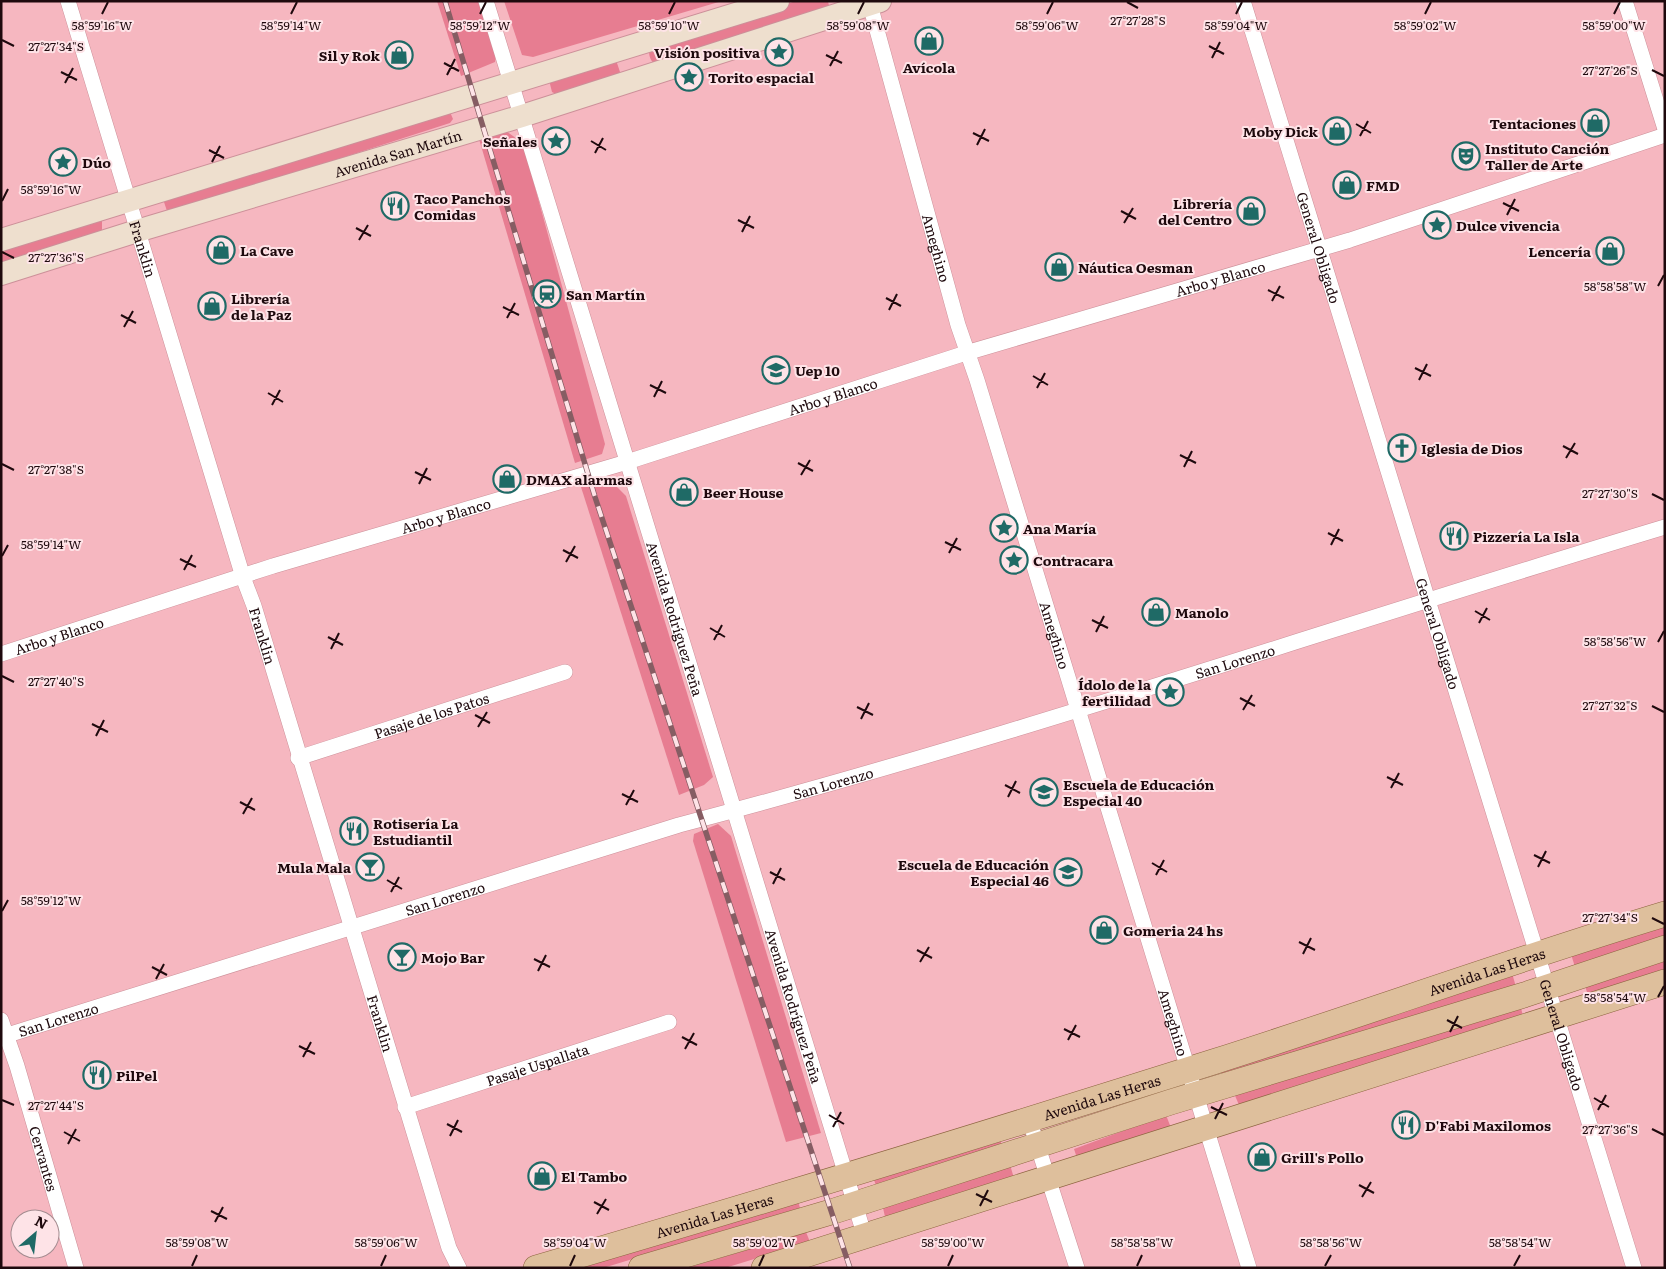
<svg xmlns="http://www.w3.org/2000/svg" width="1666" height="1269" font-family="Literata,serif">
  <style>
    .green { fill: #e77d91 }
    .lines { fill: none; stroke-linecap: round; stroke-linejoin: round }
    .minor-casing { stroke: #cc9099; stroke-width: 16 }
    .secondary-casing { stroke: #cc9099; stroke-width: 24 }
    .primary-casing { stroke: #8c643f; stroke-width: 26 }
    .minor { stroke: #fff; stroke-width: 15 }
    .secondary { stroke: #eedfce; stroke-width: 22 }
    .primary { stroke: #debf9c; stroke-width: 25 }
    .rail-casing { stroke: #865d63; stroke-width: 5.5 }
    .rail { stroke: #fee3e7; stroke-width: 4; stroke-dasharray: 11; stroke-linecap: butt }
    .ticks { fill: none; stroke: #1e090d; stroke-width: 2 }
    .labels { text-anchor: middle; dominant-baseline: central; stroke-width: 4; stroke-linejoin: round; paint-order: stroke }
    .poi-label { font-size: 14px; font-weight: bold; fill: #1e090d; stroke: #fee3e7; text-anchor: start }
    .street-label { font-size: 14px; fill: #1e090d; stroke: #fee3e7 }
    .ticks-label { font-size: 12px; text-anchor: middle; fill: #1e090d; stroke: #fee3e7; stroke-width: 4; stroke-linejoin: round; paint-order: stroke }
  </style>
  <rect width="100%" height="100%" fill="#f6b7c0"/>
  <g class="green">
    <polygon points="437,1 481,1 497,51 495,62 461,76"/>
    <polygon points="504,1 722,1 533,57 522,55"/>
    <path d="M796,1H828L829,6L658,67C649,60 648,55 650,45Z"/>
    <polygon points="616,60 620,72 615,77 560,96 552,92 549,80"/>
    <polygon points="450,112 453,119 450,123 168,214 163,199"/>
    <polygon points="506,131 523,143 605,444 602,454 575,463 479,139"/>
    <polygon points="102,220 102,232 1,264 1,247"/>
    <polygon points="610,480 626,496 713,777 704,785 679,795 581,487"/>
    <polygon points="718,824 731,836 821,1133 786,1142 693,841 694,834"/>
    <polygon points="1665,922 1665,939 1575,967 1570,951"/>
    <polygon points="1665,957 1665,974 1589,998 1584,983"/>
    <polygon points="1512,973 1516,987 1224,1079 1220,1066"/>
    <polygon points="1520,1004 1523,1016 1239,1105 1233,1091"/>
    <polygon points="1166,1115 1171,1128 1078,1161 1074,1149"/>
    <polygon points="999,1136 1003,1149 876,1186 872,1173"/>
    <polygon points="1010,1165 1014,1178 885,1217 882,1203"/>
    <polygon points="797,1198 800,1208 603,1268 567,1268"/>
    <polygon points="806,1232 810,1242 725,1268 687,1268"/>
  </g>
  <g class="lines">
    <g class="minor-casing">
      <g id="minor">
        <path id="s1" d="M68,1L243,577L254,606L449,1248L459,1268"/>
        <path id="s2" d="M486,1L865,1237"/>
        <path id="s3" d="M869,1L958,325L977,380L1249,1268"/>
        <path id="s4" d="M1243,1L1634,1268"/>
        <polyline points="1625,1 1665,129"/>
        <path id="s5" d="M1,654L273,566L627,462L966,353L1350,240L1665,135"/>
        <path id="s6" d="M298,758L565,672"/>
        <path id="s7" d="M1,1020L17,1066L76,1268"/>
        <path id="s8" d="M1,1037L679,825C1011,738 1336,626 1665,527"/>
        <path id="s9" d="M405,1107L669,1022"/>
        <polyline points="1029,1119 1077,1268"/>
      </g>
    </g>
    <g class="secondary-casing">
      <g id="secondary">
        <polyline points="1,240 778,1"/>
        <path id="s10" d="M1,274L137,231L522,116L880,1"/>
      </g>
    </g>
    <g class="primary-casing">
      <g id="primary">
        <path id="s11" d="M536,1268C763,1202 988,1133 1213,1062C1364,1014 1513,960 1665,914"/>
        <polyline points="641,1268 831,1212 1171,1102 1524,995 1665,948"/>
        <polyline points="764,1268 1665,982"/>
      </g>
    </g>
    <use href="#minor" class="minor"/>
    <use href="#secondary" class="secondary"/>
    <use href="#primary" class="primary"/>
    <g class="rail-casing">
      <polyline id="rail" points="445,1 595,497 850,1268"/>
    </g>
    <use href="#rail" class="rail"/>
  </g>
  <path class="ticks" d="M1127,2L1138,8M102,14L108,2M291,14L297,2M480,14L486,2M669,14L675,2M858,14L864,2M1047,14L1053,2M1236,14L1242,2M1425,14L1431,2M1614,14L1620,2M2,40L14,46M1209,46L1224,54M826,55L842,63M1212,58L1220,42M444,63L459,71M830,66L838,51M1652,70L1664,76M61,72L77,80M447,75L455,59M65,83L73,68M1356,124L1371,133M973,133L989,141M1360,136L1368,121M591,141L606,150M977,145L985,129M209,150L224,158M595,153L603,138M212,162L220,146M2,201L8,189M1503,203L1519,211M1121,211L1136,219M1507,215L1515,199M738,220L754,228M1124,223L1133,208M356,228L371,236M742,232L750,216M359,240L368,225M2,252L14,258M1658,286L1664,275M1268,290L1284,298M886,298L901,306M1272,301L1280,286M503,307L519,315M889,310L897,294M121,315L136,323M507,318L515,303M124,327L133,311M1415,368L1431,376M1033,376L1048,385M1419,380L1427,364M650,385L666,393M1037,388L1045,373M268,393L283,402M654,397L662,381M272,405L280,390M1563,446L1578,454M1180,455L1196,463M1566,458L1575,443M798,463L813,471M2,464L14,470M1184,467L1192,451M415,472L431,480M801,475L810,460M419,484L427,468M1652,494L1664,500M1328,533L1343,541M945,542L961,550M1331,545L1339,529M563,550L578,558M949,553L957,538M2,556L8,545M180,559L196,567M566,562L575,546M184,570L192,555M1475,611L1490,620M1092,620L1108,628M1479,623L1487,608M710,628L725,637M1096,632L1104,616M328,637L343,645M714,640L722,625M1658,642L1664,631M331,649L339,633M2,676L14,682M1240,698L1255,706M1652,706L1664,712M857,707L873,715M1243,710L1252,695M475,715L490,723M861,719L869,703M92,724L108,732M478,727L487,712M96,736L104,720M1387,777L1403,785M1005,785L1020,793M1391,788L1399,773M622,794L638,802M1008,797L1016,781M240,802L255,810M626,805L634,790M243,814L252,798M1534,855L1550,863M1152,863L1167,872M1538,867L1546,851M770,872L785,880M1156,875L1164,860M387,880L402,889M773,884L781,868M391,892L399,877M2,911L8,900M1652,918L1664,924M1299,942L1315,950M917,950L932,958M1303,954L1311,938M534,959L550,967M920,962L929,947M152,967L167,975M538,971L546,955M156,979L164,964M1658,997L1664,986M1447,1020L1462,1028M1064,1029L1080,1037M1450,1032L1458,1016M682,1037L697,1045M1068,1040L1076,1025M299,1046L315,1054M685,1049L694,1033M303,1057L311,1042M1594,1098L1609,1107M2,1100L14,1105M1211,1107L1227,1115M1598,1110L1606,1095M829,1115L844,1124M1215,1119L1223,1103M447,1124L462,1132M833,1127L841,1112M1652,1129L1664,1135M64,1132L80,1141M450,1136L458,1120M68,1144L76,1129M1359,1185L1374,1193M976,1194L992,1202M1362,1197L1371,1182M594,1202L609,1210M980,1206L988,1190M211,1211L227,1219M597,1214L606,1199M215,1222L223,1207M192,1266L197,1255M381,1266L386,1255M570,1266L575,1255M759,1266L764,1255M948,1266L953,1255M1137,1266L1142,1255M1325,1266L1331,1255M1514,1266L1520,1255"/>
  <defs>
    <g id="shop-ring" transform="scale(1.4375)"><circle r="9.5" fill="#fee3e7" stroke="#1f6a66" stroke-width="1.5"/><path d="M-5-2.5h2.3a2.7 3.5 0 0 1 5.4 0H5L5.5 6h-11ZM-1.5-2.5h3a1.5 2.3 0 0 0-3 0Z" fill="#1f6a66"/></g>
    <g id="sight-ring" transform="scale(1.4375)"><circle r="9.5" fill="#fee3e7" stroke="#1f6a66" stroke-width="1.5"/><path d="M0-6L1.8-2.2L6-1.7L2.9 1.2L3.7 5.4L0 3.3L-3.7 5.4L-2.9 1.2L-6-1.7L-1.8-2.2Z" fill="#1f6a66"/></g>
    <g id="theatre-ring" transform="scale(1.4375)"><circle r="9.5" fill="#fee3e7" stroke="#1f6a66" stroke-width="1.5"/><path d="M-5-5.5Q0-4 5-5.5V0Q5 5 0 6Q-5 5-5 0ZM-3.3-2.5H-1v1.5H-3.3ZM1-2.5H3.3v1.5H1ZM-2.8 1Q0 5.5 2.8 1Z" fill="#1f6a66"/></g>
    <g id="restaurant-ring" transform="scale(1.4375)"><circle r="9.5" fill="#fee3e7" stroke="#1f6a66" stroke-width="1.5"/><path d="M-5-6h1v4h1v-4h1v4h1v-4h1v5L-1.5 .5V6h-2V.5L-5-1ZM5-6V6H3V1.5H1.5Q1.5-4 5-6Z" fill="#1f6a66"/></g>
    <g id="station-ring" transform="scale(1.4375)"><circle r="9.5" fill="#fee3e7" stroke="#1f6a66" stroke-width="1.5"/><path d="M-3-6H3Q5-6 5-4V2Q5 4 3 4L4.5 6H3L1.5 4h-3L-3 6H-4.5L-3 4Q-5 4-5 2V-4Q-5-6-3-6ZM-3.5-4v3h7v-3ZM-3.5 1v1.5H-2V1ZM2 1v1.5H3.5V1Z" fill="#1f6a66"/></g>
    <g id="school-ring" transform="scale(1.4375)"><circle r="9.5" fill="#fee3e7" stroke="#1f6a66" stroke-width="1.5"/><path d="M0-5L7-2L0 1L-7-2ZM-4 1L0 2.5L4 1V4Q0 6-4 4Z" fill="#1f6a66"/></g>
    <g id="church-ring" transform="scale(1.4375)"><circle r="9.5" fill="#fee3e7" stroke="#1f6a66" stroke-width="1.5"/><path d="M-1.2-6h2.4v3.5h3.3v2.4h-3.3V6h-2.4V-.1h-3.3v-2.4h3.3Z" fill="#1f6a66"/></g>
    <g id="bar-ring" transform="scale(1.4375)"><circle r="9.5" fill="#fee3e7" stroke="#1f6a66" stroke-width="1.5"/><path d="M-6-5H6L.8 .8V4.5H3.5V6h-7V4.5H-.8V.8Z" fill="#1f6a66"/></g>
  </defs>
  <g fill-rule="evenodd">
    <use href="#shop-ring" x="929" y="41"/>
    <use href="#sight-ring" x="779" y="52"/>
    <use href="#shop-ring" x="399" y="55"/>
    <use href="#sight-ring" x="689" y="77"/>
    <use href="#shop-ring" x="1595" y="123"/>
    <use href="#shop-ring" x="1337" y="131"/>
    <use href="#sight-ring" x="556" y="141"/>
    <use href="#theatre-ring" x="1466" y="156"/>
    <use href="#sight-ring" x="63" y="162"/>
    <use href="#shop-ring" x="1347" y="185"/>
    <use href="#restaurant-ring" x="395" y="206"/>
    <use href="#shop-ring" x="1251" y="211"/>
    <use href="#sight-ring" x="1437" y="225"/>
    <use href="#shop-ring" x="221" y="250"/>
    <use href="#shop-ring" x="1610" y="251"/>
    <use href="#shop-ring" x="1059" y="267"/>
    <use href="#station-ring" x="547" y="294"/>
    <use href="#shop-ring" x="212" y="306"/>
    <use href="#school-ring" x="776" y="370"/>
    <use href="#church-ring" x="1402" y="448"/>
    <use href="#shop-ring" x="507" y="479"/>
    <use href="#shop-ring" x="684" y="492"/>
    <use href="#sight-ring" x="1004" y="528"/>
    <use href="#restaurant-ring" x="1454" y="536"/>
    <use href="#sight-ring" x="1014" y="560"/>
    <use href="#shop-ring" x="1156" y="612"/>
    <use href="#sight-ring" x="1170" y="692"/>
    <use href="#school-ring" x="1044" y="792"/>
    <use href="#restaurant-ring" x="354" y="831"/>
    <use href="#bar-ring" x="370" y="867"/>
    <use href="#school-ring" x="1068" y="872"/>
    <use href="#shop-ring" x="1104" y="930"/>
    <use href="#bar-ring" x="402" y="957"/>
    <use href="#restaurant-ring" x="97" y="1075"/>
    <use href="#restaurant-ring" x="1406" y="1125"/>
    <use href="#shop-ring" x="1262" y="1157"/>
    <use href="#shop-ring" x="542" y="1176"/>
  </g>
  <g class="labels">
    <g class="poi-label">
      <text x="760" y="52" text-anchor="end">Visión positiva</text>
      <text x="380" y="55" text-anchor="end">Sil y Rok</text>
      <text x="929" y="67" text-anchor="middle">Avícola</text>
      <text x="708" y="77">Torito espacial</text>
      <text x="1576" y="123" text-anchor="end">Tentaciones</text>
      <text x="1318" y="131" text-anchor="end">Moby Dick</text>
      <text x="537" y="141" text-anchor="end">Señales</text>
      <text x="1485" y="148">Instituto Canción<tspan x="1485" dy="16">Taller de Arte</tspan></text>
      <text x="82" y="162">Dúo</text>
      <text x="1366" y="185">FMD</text>
      <text x="414" y="198">Taco Panchos<tspan x="414" dy="16">Comidas</tspan></text>
      <text x="1232" y="203" text-anchor="end">Librería<tspan x="1232" dy="16">del Centro</tspan></text>
      <text x="1456" y="225">Dulce vivencia</text>
      <text x="240" y="250">La Cave</text>
      <text x="1591" y="251" text-anchor="end">Lencería</text>
      <text x="1078" y="267">Náutica Oesman</text>
      <text x="566" y="294">San Martín</text>
      <text x="231" y="298">Librería<tspan x="231" dy="16">de la Paz</tspan></text>
      <text x="795" y="370">Uep 10</text>
      <text x="1421" y="448">Iglesia de Dios</text>
      <text x="526" y="479">DMAX alarmas</text>
      <text x="703" y="492">Beer House</text>
      <text x="1023" y="528">Ana María</text>
      <text x="1473" y="536">Pizzería La Isla</text>
      <text x="1033" y="560">Contracara</text>
      <text x="1175" y="612">Manolo</text>
      <text x="1151" y="684" text-anchor="end">Ídolo de la<tspan x="1151" dy="16">fertilidad</tspan></text>
      <text x="1063" y="784">Escuela de Educación<tspan x="1063" dy="16">Especial 40</tspan></text>
      <text x="373" y="823">Rotisería La<tspan x="373" dy="16">Estudiantil</tspan></text>
      <text x="1049" y="864" text-anchor="end">Escuela de Educación<tspan x="1049" dy="16">Especial 46</tspan></text>
      <text x="351" y="867" text-anchor="end">Mula Mala</text>
      <text x="1123" y="930">Gomeria 24 hs</text>
      <text x="421" y="957">Mojo Bar</text>
      <text x="116" y="1075">PilPel</text>
      <text x="1425" y="1125">D'Fabi Maxilomos</text>
      <text x="1281" y="1157">Grill's Pollo</text>
      <text x="561" y="1176">El Tambo</text>
    </g>
    <g class="street-label">
      <text stroke="none"><textPath href="#s10" startOffset="415">Avenida San Martín</textPath></text>
      <text stroke="none"><textPath href="#s4" startOffset="258">General Obligado</textPath></text>
      <text stroke="none"><textPath href="#s1" startOffset="259">Franklin</textPath></text>
      <text stroke="none"><textPath href="#s3" startOffset="256">Ameghino</textPath></text>
      <text stroke="none"><textPath href="#s5" startOffset="1276">Arbo y Blanco</textPath></text>
      <text stroke="none"><textPath href="#s5" startOffset="871">Arbo y Blanco</textPath></text>
      <text stroke="none"><textPath href="#s5" startOffset="466">Arbo y Blanco</textPath></text>
      <text stroke="none"><textPath href="#s2" startOffset="646">Avenida Rodríguez Peña</textPath></text>
      <text stroke="none"><textPath href="#s5" startOffset="61">Arbo y Blanco</textPath></text>
      <text stroke="none"><textPath href="#s1" startOffset="664">Franklin</textPath></text>
      <text stroke="none"><textPath href="#s3" startOffset="661">Ameghino</textPath></text>
      <text stroke="none"><textPath href="#s4" startOffset="662">General Obligado</textPath></text>
      <text stroke="none"><textPath href="#s8" startOffset="1290">San Lorenzo</textPath></text>
      <text stroke="none"><textPath href="#s6" startOffset="140">Pasaje de los Patos</textPath></text>
      <text stroke="none"><textPath href="#s8" startOffset="870">San Lorenzo</textPath></text>
      <text stroke="none"><textPath href="#s8" startOffset="465">San Lorenzo</textPath></text>
      <text stroke="none"><textPath href="#s11" startOffset="996">Avenida Las Heras</textPath></text>
      <text stroke="none"><textPath href="#s2" startOffset="1051">Avenida Rodríguez Peña</textPath></text>
      <text stroke="none"><textPath href="#s8" startOffset="60">San Lorenzo</textPath></text>
      <text stroke="none"><textPath href="#s1" startOffset="1069">Franklin</textPath></text>
      <text stroke="none"><textPath href="#s3" startOffset="1066">Ameghino</textPath></text>
      <text stroke="none"><textPath href="#s4" startOffset="1082">General Obligado</textPath></text>
      <text stroke="none"><textPath href="#s9" startOffset="139">Pasaje Uspallata</textPath></text>
      <text stroke="none"><textPath href="#s11" startOffset="591">Avenida Las Heras</textPath></text>
      <text stroke="none"><textPath href="#s7" startOffset="145">Cervantes</textPath></text>
      <text stroke="none"><textPath href="#s11" startOffset="186">Avenida Las Heras</textPath></text>
    </g>
  </g>
  <g class="ticks-label">
    <text x="1138" y="25">27°27'28"S</text>
    <text x="102" y="30">58°59'16"W</text>
    <text x="291" y="30">58°59'14"W</text>
    <text x="480" y="30">58°59'12"W</text>
    <text x="669" y="30">58°59'10"W</text>
    <text x="858" y="30">58°59'08"W</text>
    <text x="1047" y="30">58°59'06"W</text>
    <text x="1236" y="30">58°59'04"W</text>
    <text x="1425" y="30">58°59'02"W</text>
    <text x="1614" y="30">58°59'00"W</text>
    <text x="56" y="51">27°27'34"S</text>
    <text x="1610" y="75">27°27'26"S</text>
    <text x="51" y="194">58°59'16"W</text>
    <text x="56" y="262">27°27'36"S</text>
    <text x="1615" y="291">58°58'58"W</text>
    <text x="56" y="474">27°27'38"S</text>
    <text x="1610" y="498">27°27'30"S</text>
    <text x="51" y="549">58°59'14"W</text>
    <text x="1615" y="646">58°58'56"W</text>
    <text x="56" y="686">27°27'40"S</text>
    <text x="1610" y="710">27°27'32"S</text>
    <text x="51" y="905">58°59'12"W</text>
    <text x="1610" y="922">27°27'34"S</text>
    <text x="1615" y="1002">58°58'54"W</text>
    <text x="56" y="1110">27°27'44"S</text>
    <text x="1610" y="1134">27°27'36"S</text>
    <text x="197" y="1247">58°59'08"W</text>
    <text x="386" y="1247">58°59'06"W</text>
    <text x="575" y="1247">58°59'04"W</text>
    <text x="764" y="1247">58°59'02"W</text>
    <text x="953" y="1247">58°59'00"W</text>
    <text x="1142" y="1247">58°58'58"W</text>
    <text x="1331" y="1247">58°58'56"W</text>
    <text x="1520" y="1247">58°58'54"W</text>
  </g>
  <rect width="1666" height="1269" fill="none" stroke="#1e090d" stroke-width="5"/>
  <g transform="translate(35 1234) rotate(28)"><circle r="24" fill="#fee3e7" stroke="#a48c90"/>
  <path d="M0-4L9 19L0 12L-9 19Z" fill="#1f6a66"/>
  <text y="-8" font-size="14" font-weight="bold" text-anchor="middle" fill="#1e090d">N</text>
  </g>
</svg>
